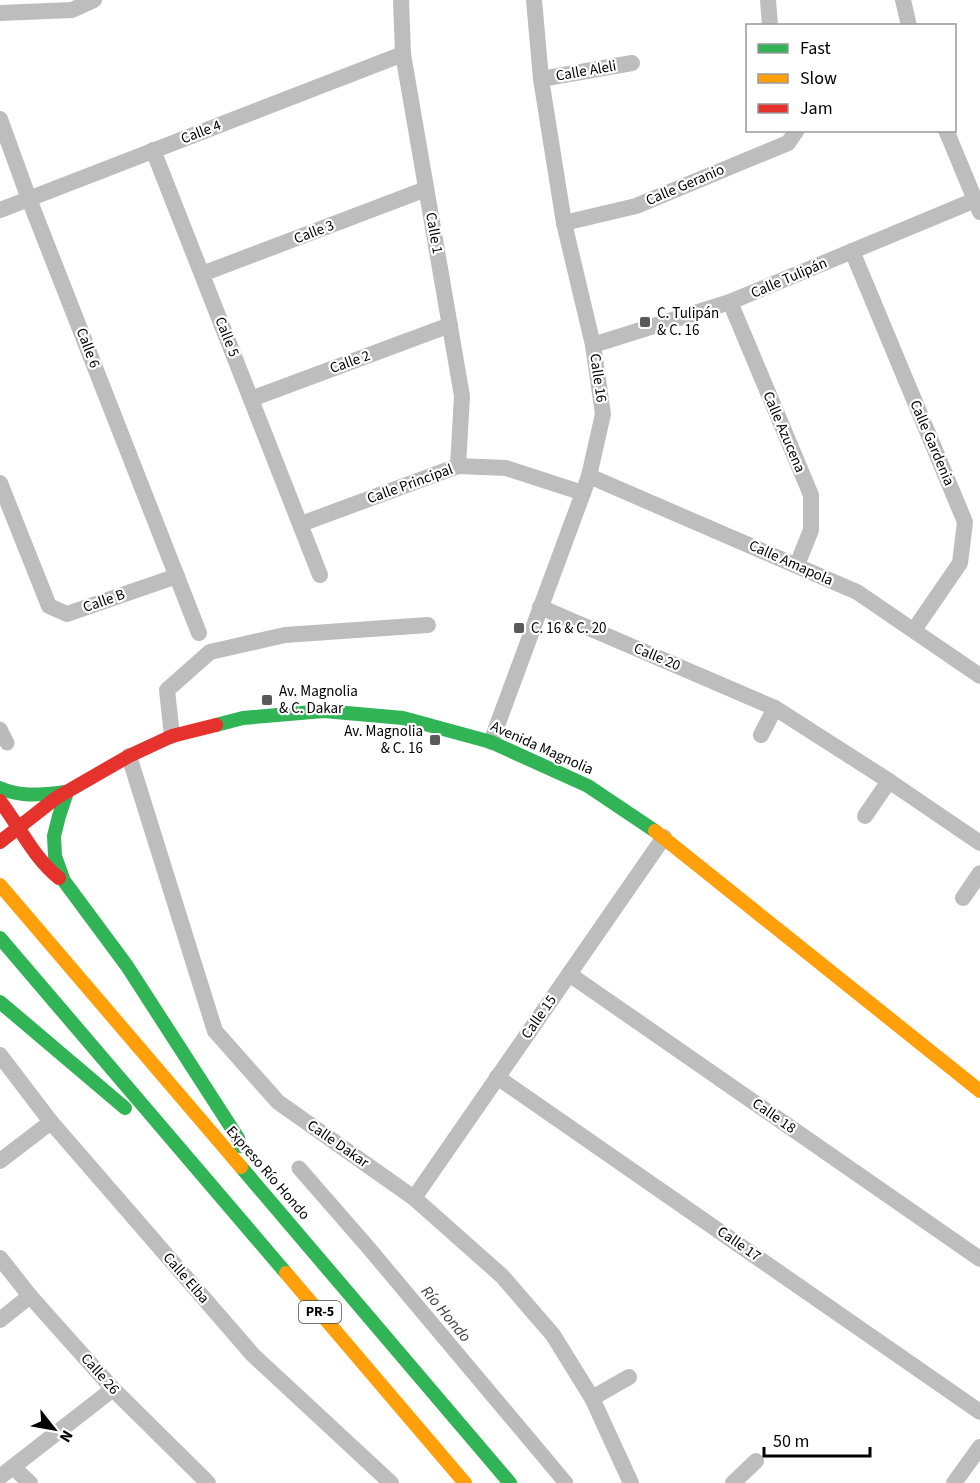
<svg xmlns="http://www.w3.org/2000/svg" width="980" height="1483" font-family="'Source Sans 3',sans-serif">
  <style>
    .lines { fill: none; stroke-linecap: round; stroke-linejoin: round }
    .canal { stroke: #bbb; stroke-width: 15 }
    .street { stroke: #bdbdbd; stroke-width: 16 }
    .fast { stroke: #30b455; stroke-width: 14 }
    .slow { stroke: #ff9f0a; stroke-width: 14 }
    .jam { stroke: #e5322d; stroke-width: 14 }
    .poi-dot { fill: #595959; stroke: #fff; stroke-width: 2 }
    .labels { text-anchor: middle; dominant-baseline: central; stroke-width: 4.5; stroke-linejoin: round; paint-order: stroke }
    .shield { fill: #fff; stroke: #4c4c4c; stroke-width: 1.5 }
    .shield-label { font-size: 14px; font-weight: bold; fill: #000 }
    .street-label { font-size: 15px; fill: #000; stroke: #fff }
    .poi-label { font-size: 15px; fill: #000; stroke: #fff; text-anchor: start }
    .water-label { font-size: 16px; font-style: italic; fill: #3f3f3f; stroke: #fff }
  </style>
  <rect width="100%" height="100%" fill="#fff"/>
  <g class="lines">
    <g class="canal">
      <polyline points="0,729 7,743"/>
      <polyline points="299,1168 367,1246 566,1483"/>
    </g>
    <g class="street">
      <polyline points="401,0 403,54 462,396 458,466"/>
      <polyline points="768,0 770,26"/>
      <polyline points="903,0 909,26"/>
      <polyline points="0,13 72,10 94,0"/>
      <polyline points="541,79 632,63"/>
      <polyline points="0,119 29,199 199,633"/>
      <polyline points="946,130 980,212"/>
      <polyline points="153,150 320,575"/>
      <polyline points="0,210 403,54"/>
      <polyline points="564,223 636,206 788,143 797,130"/>
      <polyline points="852,251 965,522 960,563 914,630"/>
      <polyline points="202,274 426,189"/>
      <polyline points="730,302 811,495 811,530 797,565"/>
      <polyline points="593,345 730,302 980,198"/>
      <polyline points="251,399 450,325"/>
      <polyline points="589,476 857,592 980,676"/>
      <polyline points="0,483 49,606 67,614 177,576"/>
      <polyline points="301,524 458,466 506,468 583,493"/>
      <polyline points="540,607 775,708 889,781 980,843"/>
      <polyline points="761,735 775,708"/>
      <polyline points="172,736 167,690 210,652 285,635 428,625"/>
      <polyline points="491,742 583,493 589,476 603,414 593,345 564,223 541,79 534,0"/>
      <polyline points="129,756 215,1031 278,1102 414,1198 502,1276 553,1335 592,1398 631,1483"/>
      <polyline points="865,816 889,781"/>
      <polyline points="963,898 980,873"/>
      <polyline points="569,974 980,1259"/>
      <polyline points="0,1055 51,1122 253,1355 391,1483"/>
      <polyline points="497,1077 980,1412"/>
      <polyline points="0,1161 51,1122"/>
      <polyline points="414,1198 664,837"/>
      <polyline points="0,1258 30,1296 113,1389 208,1483"/>
      <polyline points="0,1320 30,1296"/>
      <polyline points="592,1398 629,1377"/>
      <polyline points="13,1467 30,1483"/>
      <polyline points="0,1477 113,1389"/>
      <polyline points="733,1483 756,1461"/>
      <polyline points="954,1483 980,1447"/>
    </g>
    <g class="fast">
      <polyline points="216,725 243,718 324,711 403,718 491,742 588,786 655,831"/>
      <path d="M0,788C22,798 44,794 67,792L59,816L54,836L55,856L64,881L127,966L238,1138L240,1146"/>
      <polyline points="0,938 286,1273"/>
      <polyline points="0,1002 125,1108"/>
      <polyline points="241,1167 510,1483"/>
    </g>
    <g class="slow">
      <polyline points="655,831 980,1091"/>
      <polyline points="0,885 241,1167"/>
      <polyline points="286,1273 465,1483"/>
    </g>
    <g class="jam">
      <path d="M0,801C20,827 33,857 59,878"/>
      <polyline points="0,842 56,798 129,756 172,736 216,725"/>
    </g>
  </g>
  <g class="poi-dot">
    <rect x="639" y="316" width="12" height="12" rx="3"/>
    <rect x="513" y="622" width="12" height="12" rx="3"/>
    <rect x="261" y="694" width="12" height="12" rx="3"/>
    <rect x="429" y="734" width="12" height="12" rx="3"/>
  </g>
  <g class="labels">
    <rect class="shield" x="299" y="1301" width="42" height="22" rx="4.5"/>
    <g class="shield-label">
      <text x="320" y="1312">PR-5</text>
    </g>
    <g class="street-label">
      <text transform="translate(586 71) rotate(-10)">Calle Aleli</text>
      <text transform="translate(201 132) rotate(-21)">Calle 4</text>
      <text transform="translate(685 185) rotate(-23)">Calle Geranio</text>
      <text transform="translate(314 232) rotate(-21)">Calle 3</text>
      <text transform="translate(434 233) rotate(80)">Calle 1</text>
      <text transform="translate(789 278) rotate(-23)">Calle Tulipán</text>
      <text transform="translate(227 337) rotate(68)">Calle 5</text>
      <text transform="translate(88 348) rotate(69)">Calle 6</text>
      <text transform="translate(350 362) rotate(-20)">Calle 2</text>
      <text transform="translate(598 378) rotate(82)">Calle 16</text>
      <text transform="translate(784 432) rotate(67)">Calle Azucena</text>
      <text transform="translate(932 443) rotate(67)">Calle Gardenia</text>
      <text transform="translate(410 484) rotate(-20)">Calle Principal</text>
      <text transform="translate(791 563) rotate(24)">Calle Amapola</text>
      <text transform="translate(104 601) rotate(-19)">Calle B</text>
      <text transform="translate(657 657) rotate(23)">Calle 20</text>
      <text transform="translate(542 748) rotate(24)">Avenida Magnolia</text>
      <text transform="translate(539 1017) rotate(-55)">Calle 15</text>
      <text transform="translate(774 1116) rotate(35)">Calle 18</text>
      <text transform="translate(338 1144) rotate(35)">Calle Dakar</text>
      <text transform="translate(268 1173) rotate(49)">Expreso Río Hondo</text>
      <text transform="translate(739 1244) rotate(35)">Calle 17</text>
      <text transform="translate(186 1278) rotate(49)">Calle Elba</text>
      <text transform="translate(100 1374) rotate(48)">Calle 26</text>
    </g>
    <g class="poi-label">
      <text x="657" y="313">C. Tulipán<tspan x="657" dy="17">&amp; C. 16</tspan></text>
      <text x="531" y="628">C. 16 &amp; C. 20</text>
      <text x="279" y="691">Av. Magnolia<tspan x="279" dy="17">&amp; C. Dakar</tspan></text>
      <text x="423" y="731" text-anchor="end">Av. Magnolia<tspan x="423" dy="17">&amp; C. 16</tspan></text>
    </g>
    <g class="water-label">
      <text transform="translate(446 1314) rotate(50)">Río Hondo</text>
    </g>
  </g>
  <rect x="746" y="24" width="210" height="108" fill="#ffffff" stroke="#999999" stroke-width="1.5"/>
  <rect x="758" y="44" width="30" height="9" fill="#30b455" stroke="#999999" stroke-width="1.5"/>
  <text x="800" y="54" font-size="18" fill="#000000">Fast</text>
  <rect x="758" y="74" width="30" height="9" fill="#ff9f0a" stroke="#999999" stroke-width="1.5"/>
  <text x="800" y="84" font-size="18" fill="#000000">Slow</text>
  <rect x="758" y="104" width="30" height="9" fill="#e5322d" stroke="#999999" stroke-width="1.5"/>
  <text x="800" y="114" font-size="18" fill="#000000">Jam</text>
  <g transform="translate(54 1429) rotate(121)" stroke="#ffffff" stroke-width="4.5" paint-order="stroke">
  <path d="M0-4.5L10 22L0 15L-10 22Z" fill="#000000"/>
  <text y="-9" font-size="16" font-weight="bold" text-anchor="middle" fill="#000000">N</text>
  </g>
  <path d="M764 1447v9h106v-9" fill="none" stroke="#000000" stroke-width="3"/>
  <text x="773" y="1447" font-size="18" fill="#000000" stroke="#ffffff" stroke-width="4.5" paint-order="stroke">50 m</text>
</svg>
